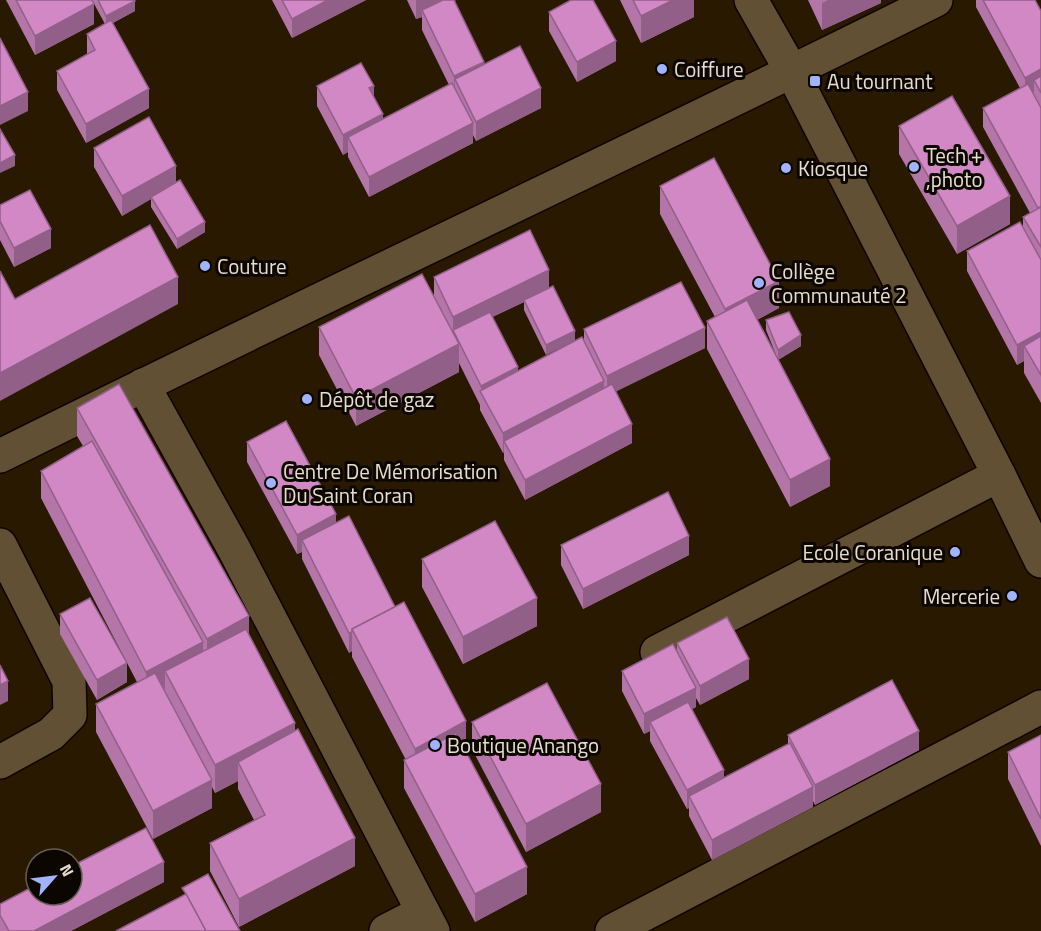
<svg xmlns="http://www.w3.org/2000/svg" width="1041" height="931" font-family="'Titillium Web',sans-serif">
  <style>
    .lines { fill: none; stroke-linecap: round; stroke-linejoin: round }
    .minor-casing { stroke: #110400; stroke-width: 36 }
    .minor { stroke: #625035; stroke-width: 33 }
    .wall { fill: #b475a9 }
    .shaded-wall { fill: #925f89 }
    .building { fill: #d188c4; stroke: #925f89; stroke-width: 1.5 }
    .poi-dot { fill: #a1b3fd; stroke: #0c0601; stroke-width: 2 }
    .labels { text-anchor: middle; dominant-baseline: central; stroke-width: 6; stroke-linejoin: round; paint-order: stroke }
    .poi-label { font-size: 21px; fill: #e8decf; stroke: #0c0601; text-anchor: start }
  </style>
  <rect width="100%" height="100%" fill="#281900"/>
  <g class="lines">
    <g class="minor-casing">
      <g id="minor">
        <polyline points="751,0 792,72 999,475 1041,561"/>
        <polyline points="143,385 234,549 433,931"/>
        <path d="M0,456C311,301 626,155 936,0"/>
        <polyline points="0,545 69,681 70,715 51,734 0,762"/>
        <polyline points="657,652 999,475"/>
        <polyline points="386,931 423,912"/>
        <polyline points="612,931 1041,707"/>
      </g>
    </g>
    <use href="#minor" class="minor"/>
  </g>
  <g class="wall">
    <polygon points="6,0 92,0 94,24 35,55"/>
    <polygon points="92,0 134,0 135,11 113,23 149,108 86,143 57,90 57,71 87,54 87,34 105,24"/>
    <polygon points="272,0 366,0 292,38"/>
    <polygon points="407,0 456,0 454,1 484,64 541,108 476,141 473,135 473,143 369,197 348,157 348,152 343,155 317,106 317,86 374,96 383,119 449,85 422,30 422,17 416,19"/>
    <polygon points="620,0 694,0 694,17 641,43"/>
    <polygon points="808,0 881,0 881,3 822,30"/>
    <polygon points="976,0 1035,0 1041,11 1041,403 1024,373 1024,361 1017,365 967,271 967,251 1023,227 1023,217 1030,213 983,127 983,108 1020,88 976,7"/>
    <polygon points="549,12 616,61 577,82 549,31"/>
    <polygon points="899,126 1010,224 957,254 899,154"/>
    <polygon points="94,148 176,182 205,232 177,249 151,207 151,199 122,216 94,167"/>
    <polygon points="660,186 779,308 757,320 830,486 790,507 707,349 707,321 715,317 660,214"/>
    <polygon points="0,205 51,248 14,267 0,240"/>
    <polygon points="549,270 546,355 524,310 524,302 492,317 518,371 584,341 584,329 705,348 616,391 632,443 525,500 504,460 504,452 503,453 480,410 480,405 459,363 459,372 356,426 319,355 319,327 434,296 434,277"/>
    <polygon points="766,320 801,346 778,360 766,330"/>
    <polygon points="77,408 249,635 295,731 355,866 239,927 210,871 210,843 254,820 238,789 238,781 215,793 212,787 212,808 153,839 96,732 96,704 137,682 41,498 41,471 83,446 77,436"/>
    <polygon points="247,442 336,523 466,749 465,750 527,894 475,922 404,788 404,760 406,760 352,657 352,651 349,653 302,559 302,552 297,554 247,462"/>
    <polygon points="561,545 689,555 583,609 561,565"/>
    <polygon points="422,559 537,626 463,664 422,587"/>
    <polygon points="60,614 127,682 97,700 60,634"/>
    <polygon points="677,643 749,679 700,705 696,698 696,707 692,709 724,778 788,744 788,735 919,750 815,805 813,801 813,807 712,860 689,816 689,808 687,809 650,741 650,731 644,734 622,691 622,671 677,653"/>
    <polygon points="472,722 601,812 526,852 472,749"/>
    <polygon points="1041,735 1041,846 1008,779 1008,752"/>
    <polygon points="164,882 71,931 0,931 0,904"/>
  </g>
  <g class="shaded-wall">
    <polygon points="328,0 366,0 292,38 292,19"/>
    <polygon points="416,0 456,0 424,15 422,10 422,17 416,19"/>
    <polygon points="673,0 694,0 694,17 641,43 641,16"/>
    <polygon points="828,0 881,0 881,3 822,30 822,3"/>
    <polygon points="135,1 135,11 106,26 106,16"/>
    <polygon points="94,4 94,24 35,55 35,36"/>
    <polygon points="616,41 616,61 577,82 577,62"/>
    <polygon points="484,62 484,81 455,79 454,96 454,76"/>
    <polygon points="1041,69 1041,88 1034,80 1034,92 1025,97 1025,78"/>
    <polygon points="374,86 374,105 369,88"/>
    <polygon points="541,88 541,108 476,141 476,122"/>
    <polygon points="149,89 149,108 86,143 86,124"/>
    <polygon points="28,92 28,111 0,125 0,106"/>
    <polygon points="383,114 383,134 348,137 348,152 343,155 343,135"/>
    <polygon points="473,123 473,143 369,197 369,177"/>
    <polygon points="15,155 15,166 0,173 0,163"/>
    <polygon points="176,166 176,185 151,197 151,199 122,216 122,196"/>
    <polygon points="1010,196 1010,224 957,254 957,226"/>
    <polygon points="205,222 205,232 177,249 177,239"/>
    <polygon points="51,229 51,248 14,267 14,248"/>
    <polygon points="549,270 549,290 455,335 453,332 453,317"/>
    <polygon points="178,277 178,304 0,401 0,373"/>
    <polygon points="779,281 779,308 725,337 725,309"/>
    <polygon points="705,328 705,348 607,396 607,376"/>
    <polygon points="575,331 575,341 546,355 546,345"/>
    <polygon points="1041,332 1041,352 1024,346 1024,361 1017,365 1017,345"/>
    <polygon points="801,335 801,346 778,360 778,350"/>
    <polygon points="459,344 459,372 356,426 356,398"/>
    <polygon points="518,367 518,387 481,392 481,386"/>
    <polygon points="604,381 604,401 504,441 504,452 503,453 503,433"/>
    <polygon points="632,424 632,443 525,500 525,480"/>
    <polygon points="830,459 830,486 790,507 790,480"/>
    <polygon points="336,514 336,534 302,540 302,552 297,554 297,535"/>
    <polygon points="689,536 689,555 583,609 583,589"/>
    <polygon points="537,598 537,626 463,664 463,637"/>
    <polygon points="249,616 249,644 207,667 207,639"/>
    <polygon points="352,632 352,651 349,653 349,633"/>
    <polygon points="203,642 203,669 165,671 165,689 146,699 146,672"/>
    <polygon points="749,659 749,679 700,705 700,686"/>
    <polygon points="127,663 127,682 97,700 97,680"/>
    <polygon points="8,681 8,701 0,705 0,685"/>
    <polygon points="696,688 696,707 654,729 650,722 650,731 644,734 644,714"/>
    <polygon points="466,721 466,749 415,776 415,749"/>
    <polygon points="295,723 295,751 238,762 238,781 215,793 215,765"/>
    <polygon points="919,731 919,750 815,805 815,785"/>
    <polygon points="724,770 724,790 689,796 689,808 687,809 687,790"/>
    <polygon points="212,780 212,808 153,839 153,811"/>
    <polygon points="601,784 601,812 526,852 526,824"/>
    <polygon points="813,787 813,807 712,860 712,840"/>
    <polygon points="355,838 355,866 239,927 239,899"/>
    <polygon points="164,862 164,882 71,931 34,931"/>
    <polygon points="527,867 527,894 475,922 475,894"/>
  </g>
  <g class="building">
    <polygon points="16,0 92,0 94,4 35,36"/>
    <polygon points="98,0 134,0 135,1 106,16"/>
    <polygon points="282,0 328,0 292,19"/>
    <polygon points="443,0 454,0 484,62 454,76 422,10"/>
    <polygon points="571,0 593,0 616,41 577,62 549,12"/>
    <polygon points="633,0 673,0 641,16"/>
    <polygon points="983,0 1035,0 1041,11 1041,69 1025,78"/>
    <polygon points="111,20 149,89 86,124 57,71 95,50 87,34"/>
    <polygon points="0,38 28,92 0,106"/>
    <polygon points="520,46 541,88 476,122 455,79"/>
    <polygon points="361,63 374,86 369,88 383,114 343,135 317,86"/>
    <polygon points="1041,76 1041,93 1034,80"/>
    <polygon points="452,83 473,123 369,177 348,137"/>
    <polygon points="1028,84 1041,108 1041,206 1038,208 983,108"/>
    <polygon points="952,96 1010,196 957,226 899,126"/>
    <polygon points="149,117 176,166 122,196 94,148"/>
    <polygon points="0,129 15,155 0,163"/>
    <polygon points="714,158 779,281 725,309 660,186"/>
    <polygon points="180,180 205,222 177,239 151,197"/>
    <polygon points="30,190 51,229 14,248 0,221 0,205"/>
    <polygon points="1041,207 1041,247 1023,217"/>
    <polygon points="1020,222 1041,260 1041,332 1017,345 967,251"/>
    <polygon points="150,225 178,277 0,373 0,271 15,299"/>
    <polygon points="530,230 549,270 453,317 434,277"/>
    <polygon points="422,274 459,344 356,398 319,327"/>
    <polygon points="681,282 705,328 607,376 584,329"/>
    <polygon points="553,286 575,331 546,345 524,300"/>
    <polygon points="747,300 830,459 790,480 707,321"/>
    <polygon points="490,312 518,367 481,386 453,330"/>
    <polygon points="789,312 801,335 778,350 766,320"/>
    <polygon points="1041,336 1041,375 1024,346"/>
    <polygon points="582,337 604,381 503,433 480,391"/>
    <polygon points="119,384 249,616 207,639 77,408"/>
    <polygon points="612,384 632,424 525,480 504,441"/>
    <polygon points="286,421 336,514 297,535 247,442"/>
    <polygon points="92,441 203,642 146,672 41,471"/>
    <polygon points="668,492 689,536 583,589 561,545"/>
    <polygon points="349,516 395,607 352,629 352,632 349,633 302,540"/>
    <polygon points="495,521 537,598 463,637 422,559"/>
    <polygon points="90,598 127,663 97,680 60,614"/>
    <polygon points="404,602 466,721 415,749 352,629"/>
    <polygon points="727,617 749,659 700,686 677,643"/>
    <polygon points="246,629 295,723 215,765 165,671"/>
    <polygon points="673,644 696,688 644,714 622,671"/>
    <polygon points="0,665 8,681 0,685"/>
    <polygon points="155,673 212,780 153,811 96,704"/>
    <polygon points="892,680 919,731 815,785 788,735"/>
    <polygon points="547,683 601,784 526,824 472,722"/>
    <polygon points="688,702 724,770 687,790 650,722"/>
    <polygon points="298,729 355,838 239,899 210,843 265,815 238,762"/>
    <polygon points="456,733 527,867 475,894 404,760"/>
    <polygon points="1041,735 1041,819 1008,752"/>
    <polygon points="790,743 813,787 712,840 689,796"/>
    <polygon points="146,828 164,862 34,931 9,931 0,915 0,904 36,885 36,895 72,895 72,866"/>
    <polygon points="208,874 240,931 206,931 186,894 182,888"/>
    <polygon points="186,894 206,931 116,931"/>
  </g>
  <g class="poi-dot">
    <circle cx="662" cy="69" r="6"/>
    <rect x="809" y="75" width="12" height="12" rx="3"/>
    <circle cx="914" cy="167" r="6"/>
    <circle cx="786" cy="168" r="6"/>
    <circle cx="205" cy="266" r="6"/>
    <circle cx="759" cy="283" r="6"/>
    <circle cx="307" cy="399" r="6"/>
    <circle cx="271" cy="483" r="6"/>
    <circle cx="955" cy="552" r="6"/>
    <circle cx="1012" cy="596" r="6"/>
    <circle cx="435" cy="745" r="6"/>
  </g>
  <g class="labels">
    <g class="poi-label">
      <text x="674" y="69">Coiffure</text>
      <text x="827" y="81">Au tournant</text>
      <text x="926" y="155">Tech +<tspan x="926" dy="24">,photo</tspan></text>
      <text x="798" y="168">Kiosque</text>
      <text x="217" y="266">Couture</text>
      <text x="771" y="271">Collège<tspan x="771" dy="24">Communauté 2</tspan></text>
      <text x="319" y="399">Dépôt de gaz</text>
      <text x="283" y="471">Centre De Mémorisation<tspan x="283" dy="24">Du Saint Coran</tspan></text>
      <text x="943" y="552" text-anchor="end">Ecole Coranique</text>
      <text x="1000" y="596" text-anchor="end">Mercerie</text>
      <text x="447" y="745">Boutique Anango</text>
    </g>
  </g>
  <g transform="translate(54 877) rotate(62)"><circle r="28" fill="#0c0601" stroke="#645c53" stroke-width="1.5"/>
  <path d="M0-4.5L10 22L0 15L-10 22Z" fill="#a1b3fd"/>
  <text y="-9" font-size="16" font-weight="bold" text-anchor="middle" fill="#e8decf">N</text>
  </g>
</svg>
